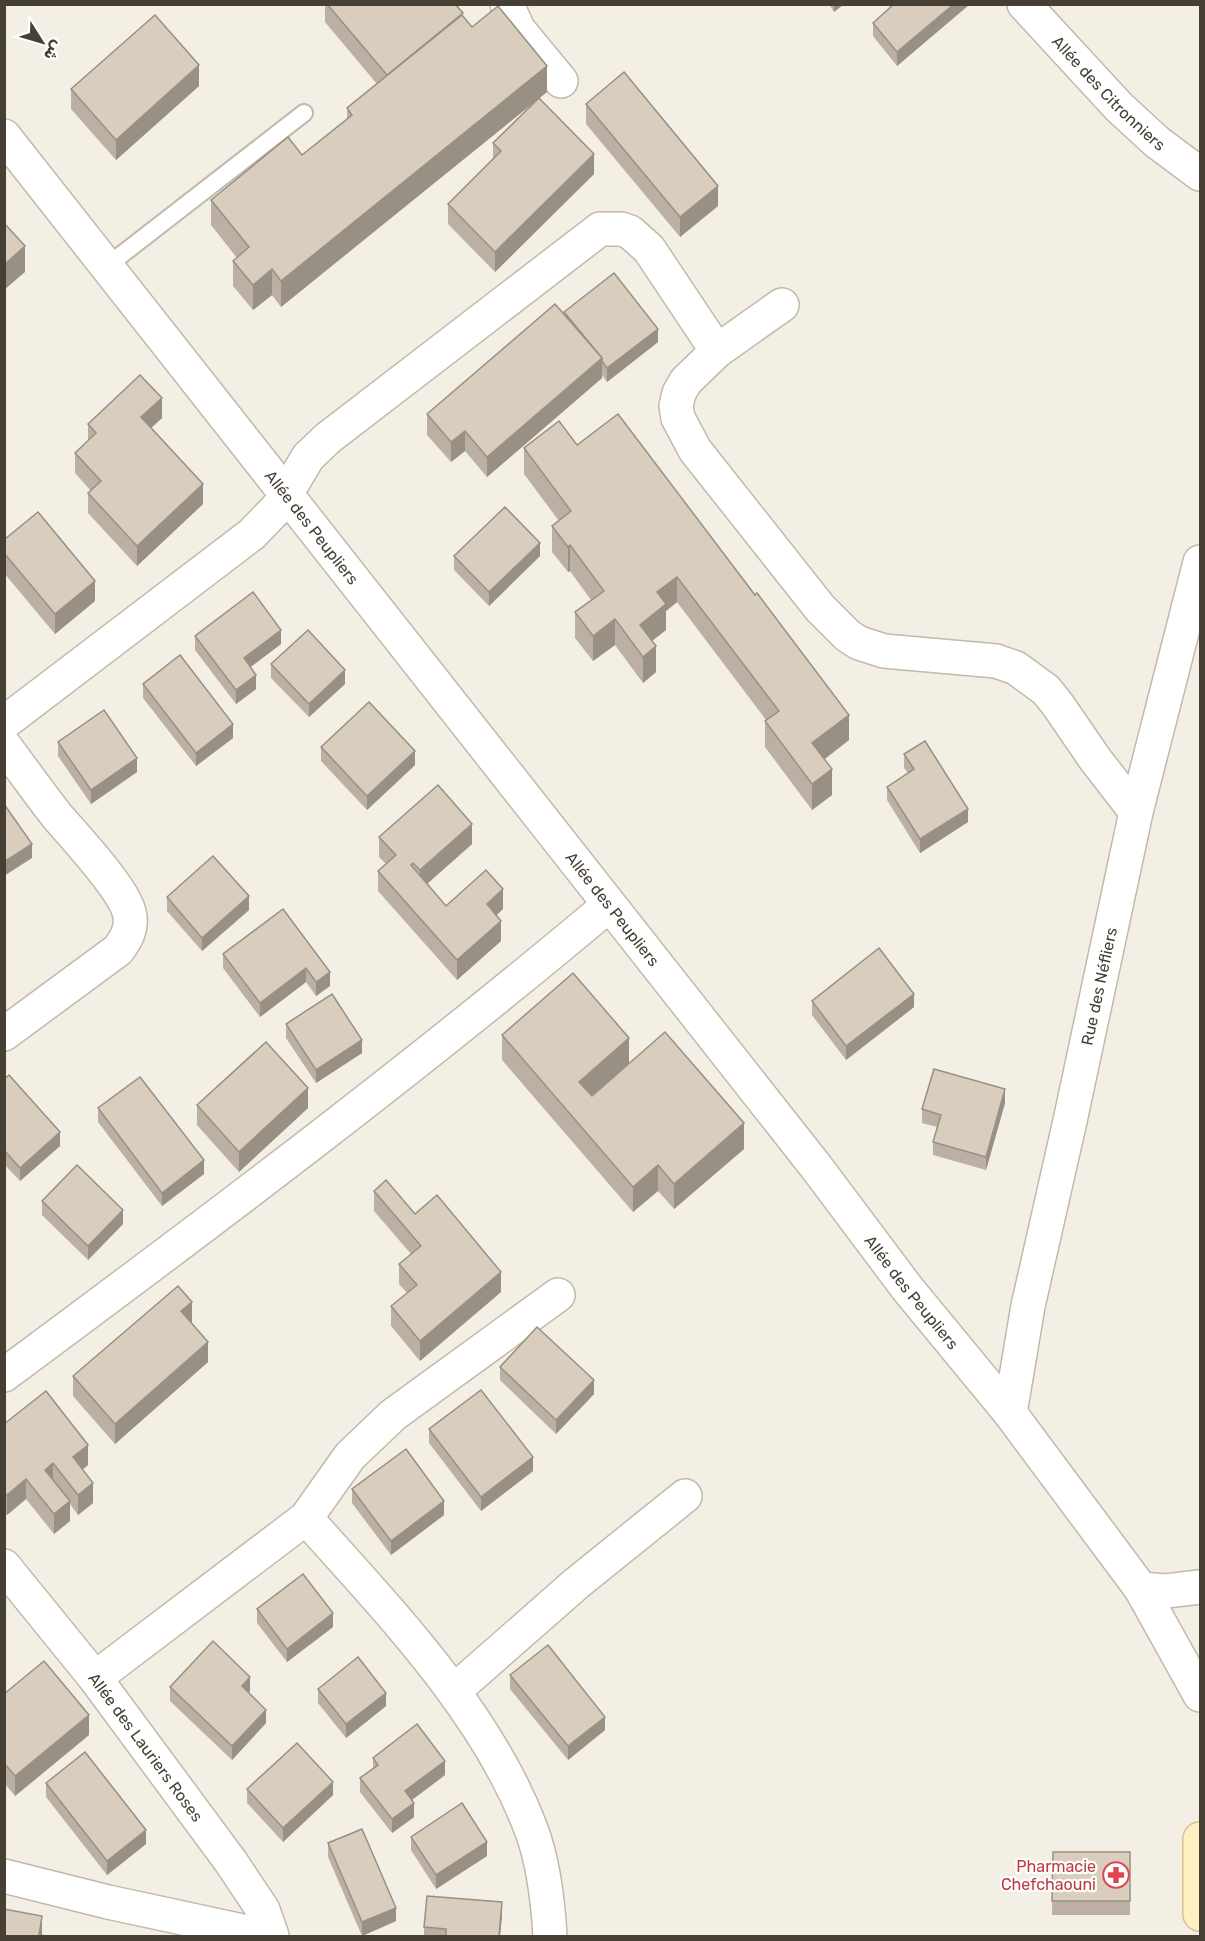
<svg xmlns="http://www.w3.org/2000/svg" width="1205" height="1941" font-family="Rubik,'Noto Naskh Arabic',sans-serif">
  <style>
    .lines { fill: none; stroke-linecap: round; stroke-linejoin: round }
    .lane-casing { stroke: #c2b9aa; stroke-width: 20 }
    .street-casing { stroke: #c2b9aa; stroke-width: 36 }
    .secondary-casing { stroke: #d6c392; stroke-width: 36 }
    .lane { stroke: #fff; stroke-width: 16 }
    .street { stroke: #fff; stroke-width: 33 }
    .secondary { stroke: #ffefc3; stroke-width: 33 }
    .wall { fill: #bbb0a3 }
    .shaded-wall { fill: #989084 }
    .building { fill: #d9cdbd; stroke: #989084; stroke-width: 1.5 }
    .labels { text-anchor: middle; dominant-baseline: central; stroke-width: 4.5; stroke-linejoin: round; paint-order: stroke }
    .street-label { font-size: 16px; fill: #463f34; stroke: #fff }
    .health-label { font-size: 16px; fill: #be3a42; stroke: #fff; text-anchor: end }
  </style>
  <rect width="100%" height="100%" fill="#f3efe5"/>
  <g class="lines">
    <g class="lane-casing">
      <polyline id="lane" points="107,266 304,113"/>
    </g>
    <g class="street-casing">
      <g id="street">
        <polyline points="507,4 518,29 561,81"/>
        <path id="s1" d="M1024,4L1119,107L1157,142L1200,174"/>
        <path id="s2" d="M4,136L817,1168L907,1288L1010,1413L1141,1589L1200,1695"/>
        <polyline points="782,305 717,351 686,381 679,393 676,406 678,418 695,450 820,608 848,636 859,643 884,651 996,661 1016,668 1046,690 1058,705 1095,759 1136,812"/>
        <polyline points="4,723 252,534 279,506 308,457 328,438 600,229 621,229 630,232 649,249 717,351"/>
        <path d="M4,745C22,769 39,793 57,816C75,837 123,888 129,912C133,927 127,938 118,950L4,1034"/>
        <path d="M4,1375C209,1223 414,1069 609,905"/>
        <path id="s3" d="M1010,1413L1028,1306L1070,1121L1136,812L1200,562"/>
        <path d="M306,1518C388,1610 487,1712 531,1829C544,1863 548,1901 550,1936"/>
        <path id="s4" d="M4,1566L95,1678L231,1862L263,1910L272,1936"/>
        <polyline points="1141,1589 1166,1591 1200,1587"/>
        <polyline points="95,1678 306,1518 350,1456 393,1415 558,1295"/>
        <polyline points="454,1691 577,1583 685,1496"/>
        <polyline points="4,1876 108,1902 266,1936"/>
      </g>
    </g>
    <g class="secondary-casing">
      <polyline id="secondary" points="1200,1839 1200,1914"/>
    </g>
    <use href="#lane" class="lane"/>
    <use href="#street" class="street"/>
    <use href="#secondary" class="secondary"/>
  </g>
  <g class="wall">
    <polygon points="325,4 455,4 463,16 472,27 547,92 539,98 594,174 495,272 448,224 448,204 493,159 493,143 536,100 281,307 272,295 253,310 233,286 233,261 237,258 211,225 211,200 302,155 347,119 347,108 377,84 325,22"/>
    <polygon points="829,4 844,4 834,12"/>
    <polygon points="969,4 897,66 873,36 873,23"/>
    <polygon points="199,86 116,160 71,109 71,89"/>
    <polygon points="586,104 718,206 680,237 586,124"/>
    <polygon points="564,312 658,342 607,382 602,375 602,378 487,477 465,451 451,462 427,435 427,414 564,314"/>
    <polygon points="162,418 151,428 203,504 137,566 88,513 88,493 91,491 75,473 75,453 88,441 88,424"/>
    <polygon points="577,445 849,740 824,759 832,795 812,810 765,747 765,721 766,720 677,602 666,611 666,630 652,641 656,672 643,683 615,645 593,661 575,638 575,612 591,600 570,571 568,572 552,552 552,526 559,521 524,474 524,448"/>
    <polygon points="4,538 95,601 55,634 4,573"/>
    <polygon points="454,556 540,556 489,606 454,570"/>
    <polygon points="195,636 281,644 250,667 256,689 236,704 195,650"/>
    <polygon points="271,664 345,684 309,717 271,678"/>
    <polygon points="143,684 233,738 196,766 143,698"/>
    <polygon points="58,742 137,772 91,804 58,756"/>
    <polygon points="321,747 415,765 367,810 321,761"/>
    <polygon points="904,754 968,822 920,853 887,800 887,787 908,773 904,768"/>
    <polygon points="379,837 472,844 427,884 446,906 503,909 496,915 501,941 457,980 378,891 378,871 386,864 379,857"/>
    <polygon points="167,897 249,910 202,951 167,911"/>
    <polygon points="283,909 330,986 316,996 306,982 260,1017 223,968 223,954"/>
    <polygon points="812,1001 914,1007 846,1060 812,1015"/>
    <polygon points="286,1024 362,1053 316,1083 286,1038"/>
    <polygon points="502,1035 629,1064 744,1149 674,1209 658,1191 633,1212 502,1060"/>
    <polygon points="4,1079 60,1146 20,1181 4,1164"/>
    <polygon points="1005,1103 986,1170 933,1155 933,1142 937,1127 922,1123 922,1109"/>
    <polygon points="197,1105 308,1108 239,1172 197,1125"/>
    <polygon points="98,1108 204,1174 162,1206 98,1122"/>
    <polygon points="374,1191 415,1214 501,1292 420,1361 391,1326 391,1306 407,1293 399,1284 399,1264 411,1254 374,1211"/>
    <polygon points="42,1201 123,1224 88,1260 42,1215"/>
    <polygon points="191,1322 208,1362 115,1444 73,1396 73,1376 192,1322"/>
    <polygon points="500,1367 594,1394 556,1434 500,1380"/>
    <polygon points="4,1424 88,1465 82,1470 93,1503 78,1515 70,1504 70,1521 54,1534 26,1499 7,1515 4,1512"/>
    <polygon points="429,1429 533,1471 481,1511 429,1443"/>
    <polygon points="352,1489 444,1515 391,1555 352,1503"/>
    <polygon points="257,1609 333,1627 287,1662 257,1623"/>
    <polygon points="510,1675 605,1730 568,1760 510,1689"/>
    <polygon points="170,1687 250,1691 249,1693 266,1723 232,1760 170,1701"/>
    <polygon points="318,1689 386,1706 346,1738 318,1703"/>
    <polygon points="4,1694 89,1735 15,1796 4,1783"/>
    <polygon points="373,1758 445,1775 412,1800 414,1817 392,1833 360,1792 360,1778 373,1769"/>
    <polygon points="46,1783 146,1844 107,1875 46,1797"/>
    <polygon points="247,1789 333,1795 283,1842 247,1803"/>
    <polygon points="411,1837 487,1856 436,1889 411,1850"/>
    <polygon points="328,1843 396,1921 362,1936 328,1857"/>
    <polygon points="1053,1852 1130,1852 1130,1915 1052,1915"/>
    <polygon points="502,1916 500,1936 424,1936 424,1927"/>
  </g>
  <g class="shaded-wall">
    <polygon points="834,4 844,4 834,12"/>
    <polygon points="954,4 969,4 969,5 897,66 897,52"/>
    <polygon points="199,65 199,86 116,160 116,140"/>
    <polygon points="547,66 547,92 281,307 281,281"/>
    <polygon points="594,154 594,174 495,272 495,252"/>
    <polygon points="718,186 718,206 680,237 680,217"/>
    <polygon points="25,246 25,272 4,290 4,265"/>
    <polygon points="272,269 272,295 253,310 253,285"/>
    <polygon points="658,329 658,342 607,382 607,368"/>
    <polygon points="602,358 602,378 487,477 487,457"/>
    <polygon points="162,398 162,418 141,437 141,417"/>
    <polygon points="465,431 465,451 451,462 451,442"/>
    <polygon points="203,484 203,504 137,566 137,546"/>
    <polygon points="540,543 540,556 489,606 489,592"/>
    <polygon points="570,545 570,571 568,572 568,547"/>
    <polygon points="677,577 677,602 666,611 666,630 640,650 640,625 657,592"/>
    <polygon points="95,581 95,601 55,634 55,614"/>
    <polygon points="615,619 615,645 593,661 593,636"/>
    <polygon points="281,630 281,644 244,672 244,658"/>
    <polygon points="656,646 656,672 643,683 643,657"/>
    <polygon points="345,670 345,684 309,717 309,704"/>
    <polygon points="256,675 256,689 236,704 236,690"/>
    <polygon points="849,715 849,740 812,769 812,743"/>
    <polygon points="233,724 233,738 196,766 196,753"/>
    <polygon points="415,751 415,765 367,810 367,796"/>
    <polygon points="137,758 137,772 91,804 91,790"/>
    <polygon points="832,769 832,795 812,810 812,784"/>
    <polygon points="968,809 968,822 920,853 920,839"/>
    <polygon points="472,824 472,844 420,890 420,870"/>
    <polygon points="32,844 32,858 4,876 4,862"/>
    <polygon points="503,889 503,909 487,924 487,904"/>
    <polygon points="249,896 249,910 202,951 202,938"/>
    <polygon points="501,921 501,941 457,980 457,960"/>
    <polygon points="306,968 306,982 260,1017 260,1003"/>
    <polygon points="330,972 330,986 316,996 316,982"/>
    <polygon points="914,994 914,1007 846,1060 846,1046"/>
    <polygon points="629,1038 629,1064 579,1107 579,1082"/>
    <polygon points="362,1040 362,1053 316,1083 316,1070"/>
    <polygon points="308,1088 308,1108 239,1172 239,1152"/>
    <polygon points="1005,1089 1005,1103 986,1170 986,1157"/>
    <polygon points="744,1123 744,1149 674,1209 674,1184"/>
    <polygon points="60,1132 60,1146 20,1181 20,1168"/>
    <polygon points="204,1160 204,1174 162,1206 162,1193"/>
    <polygon points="658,1165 658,1191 633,1212 633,1187"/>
    <polygon points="123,1210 123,1224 88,1260 88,1246"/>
    <polygon points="501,1272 501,1292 420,1361 420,1341"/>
    <polygon points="192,1302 192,1322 181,1331 181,1311"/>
    <polygon points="208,1342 208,1362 115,1444 115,1424"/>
    <polygon points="594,1380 594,1394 556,1434 556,1420"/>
    <polygon points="88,1445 88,1465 73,1477 73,1457"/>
    <polygon points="533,1457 533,1471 481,1511 481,1497"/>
    <polygon points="53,1463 53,1483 45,1470"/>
    <polygon points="26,1479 26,1499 7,1515 7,1495"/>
    <polygon points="93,1483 93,1503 78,1515 78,1495"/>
    <polygon points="70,1501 70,1521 54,1534 54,1514"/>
    <polygon points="444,1501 444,1515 391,1555 391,1541"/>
    <polygon points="333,1613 333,1627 287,1662 287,1649"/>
    <polygon points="250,1677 250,1691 242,1700 242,1686"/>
    <polygon points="386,1693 386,1706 346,1738 346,1724"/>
    <polygon points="266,1710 266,1723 232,1760 232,1746"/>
    <polygon points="89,1715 89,1735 15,1796 15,1776"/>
    <polygon points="605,1717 605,1730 568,1760 568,1746"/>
    <polygon points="445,1761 445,1775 405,1805 405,1791"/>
    <polygon points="333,1782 333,1795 283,1842 283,1828"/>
    <polygon points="414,1803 414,1817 392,1833 392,1819"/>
    <polygon points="146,1830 146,1844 107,1875 107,1861"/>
    <polygon points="487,1842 487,1856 436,1889 436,1875"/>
    <polygon points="502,1902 502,1916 500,1936 499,1936"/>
    <polygon points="396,1908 396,1921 362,1936 362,1922"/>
    <polygon points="42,1916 42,1936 39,1936"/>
  </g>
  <g class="building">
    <polygon points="327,4 455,4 463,13 387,75"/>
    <polygon points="894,4 954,4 897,52 873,23"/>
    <polygon points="498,6 547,66 281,281 272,269 253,285 233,261 249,247 211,200 288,137 302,155 352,115 347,108 462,15 472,27"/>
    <polygon points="155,15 199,65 116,140 71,89"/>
    <polygon points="624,72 718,186 680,217 586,104"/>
    <polygon points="539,98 594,154 495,252 448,204 501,151 493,143"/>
    <polygon points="4,223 25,246 4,265"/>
    <polygon points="614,273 658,329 607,368 602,361 602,358 564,312"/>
    <polygon points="555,304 602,358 487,457 465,431 451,442 427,414"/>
    <polygon points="140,375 162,398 141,417 203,484 137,546 88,493 101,481 75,453 96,433 88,424"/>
    <polygon points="618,414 755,595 757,593 849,715 812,743 832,769 812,784 765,721 779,711 677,577 657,592 666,604 640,625 656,646 643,657 615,619 593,636 575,612 604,591 570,545 568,547 552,526 571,511 524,448 559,421 577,445"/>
    <polygon points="505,507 540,543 489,592 454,556"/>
    <polygon points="38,512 95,581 55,614 4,553 4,538 5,539"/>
    <polygon points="253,592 281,630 244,658 256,675 236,690 195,636"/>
    <polygon points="308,630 345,670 309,704 271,664"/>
    <polygon points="180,655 233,724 196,753 143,684"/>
    <polygon points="369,702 415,751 367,796 321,747"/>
    <polygon points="104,710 137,758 91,790 58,742"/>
    <polygon points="925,741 968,809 920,839 887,787 914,769 904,754"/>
    <polygon points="438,785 472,824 420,870 413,863 411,865 446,906 486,870 503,889 487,904 501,921 457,960 378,871 396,855 379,837"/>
    <polygon points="4,804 32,844 4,862"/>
    <polygon points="213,856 249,896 202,938 167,897"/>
    <polygon points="283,909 330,972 316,982 306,968 260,1003 223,954"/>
    <polygon points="879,948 914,994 846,1046 812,1001"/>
    <polygon points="573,973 629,1038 579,1082 592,1096 665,1032 744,1123 674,1184 658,1165 633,1187 502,1035"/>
    <polygon points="332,994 362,1040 316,1070 286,1024"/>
    <polygon points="266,1042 308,1088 239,1152 197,1105"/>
    <polygon points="934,1069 1005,1089 986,1157 933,1142 941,1115 922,1109"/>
    <polygon points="9,1075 60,1132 20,1168 4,1150 4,1079"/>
    <polygon points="140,1077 204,1160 162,1193 98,1108"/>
    <polygon points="77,1165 123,1210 88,1246 42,1201"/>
    <polygon points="386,1180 415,1214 437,1195 501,1272 420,1341 391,1306 417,1285 399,1264 421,1246 374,1191"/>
    <polygon points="178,1286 192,1302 181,1311 208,1342 115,1424 73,1376"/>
    <polygon points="537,1327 594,1380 556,1420 500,1367"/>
    <polygon points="481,1390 533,1457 481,1497 429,1429"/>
    <polygon points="46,1391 88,1445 73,1457 93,1483 78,1495 53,1463 45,1470 70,1501 54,1514 26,1479 7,1495 4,1492 4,1424"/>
    <polygon points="406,1449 444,1501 391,1541 352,1489"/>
    <polygon points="303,1574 333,1613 287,1649 257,1609"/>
    <polygon points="213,1641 250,1677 242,1686 266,1710 232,1746 170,1687"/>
    <polygon points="548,1645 605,1717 568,1746 510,1675"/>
    <polygon points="358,1657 386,1693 346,1724 318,1689"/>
    <polygon points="44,1661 89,1715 15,1776 4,1763 4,1694"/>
    <polygon points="417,1724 445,1761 405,1791 414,1803 392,1819 360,1778 378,1765 373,1758"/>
    <polygon points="297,1743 333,1782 283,1828 247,1789"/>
    <polygon points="85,1752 146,1830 107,1861 46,1783"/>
    <polygon points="462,1803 487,1842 436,1875 411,1837"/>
    <polygon points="362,1829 396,1908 362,1922 328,1843"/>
    <polygon points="1053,1852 1130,1852 1130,1901 1052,1901"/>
    <polygon points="427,1896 502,1902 499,1936 446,1936 446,1929 424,1927"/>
    <polygon points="4,1909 42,1916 39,1935 47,1936 4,1936"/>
  </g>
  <defs>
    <g id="pharmacy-ring" transform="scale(1.35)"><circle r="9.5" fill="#fff" stroke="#e0444e" stroke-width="1.5"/><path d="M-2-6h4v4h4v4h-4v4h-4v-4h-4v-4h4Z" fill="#e0444e"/></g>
  </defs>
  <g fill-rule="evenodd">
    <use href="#pharmacy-ring" x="1116" y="1875"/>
  </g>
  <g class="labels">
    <g class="street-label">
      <text stroke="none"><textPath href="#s1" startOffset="123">Allée des Citronniers</textPath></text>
      <text stroke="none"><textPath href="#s2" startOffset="498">Allée des Peupliers</textPath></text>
      <text stroke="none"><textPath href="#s2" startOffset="984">Allée des Peupliers</textPath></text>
      <text stroke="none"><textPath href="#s3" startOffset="436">Rue des Néfliers</textPath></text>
      <text stroke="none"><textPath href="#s2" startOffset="1470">Allée des Peupliers</textPath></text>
      <text stroke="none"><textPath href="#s4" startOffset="230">Allée des Lauriers Roses</textPath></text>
    </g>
    <g class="health-label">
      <text x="1096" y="1866">Pharmacie<tspan x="1096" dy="18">Chefchaouni</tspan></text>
    </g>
  </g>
  <rect width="1205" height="1941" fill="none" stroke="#463f34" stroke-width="12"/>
  <g transform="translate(42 42) rotate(127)" stroke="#ffffff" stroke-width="4.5" paint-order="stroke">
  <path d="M0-4.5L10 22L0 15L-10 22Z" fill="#463f34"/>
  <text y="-9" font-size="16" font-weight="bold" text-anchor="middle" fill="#463f34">ش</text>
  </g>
</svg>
